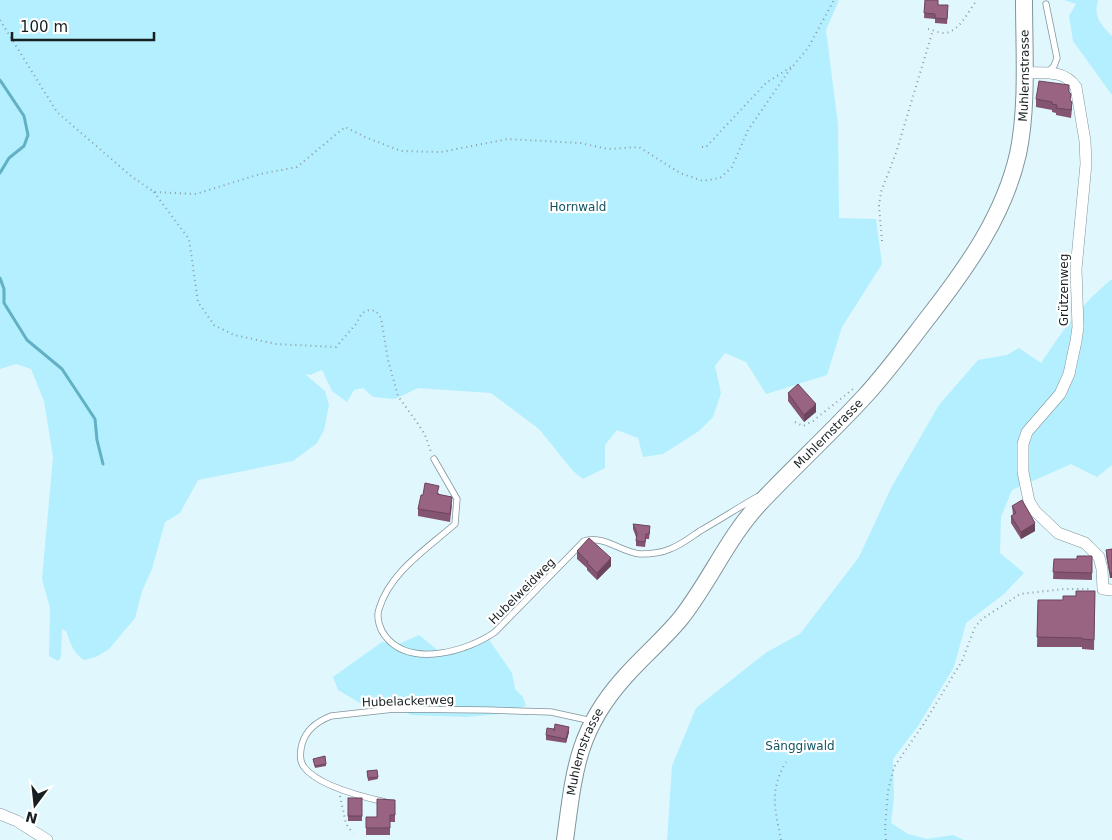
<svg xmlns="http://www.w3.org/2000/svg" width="1112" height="840" font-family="'DejaVu Sans',sans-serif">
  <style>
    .green { fill: #b3effe }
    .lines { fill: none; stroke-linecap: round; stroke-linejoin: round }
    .stream { stroke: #62b0c3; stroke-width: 3 }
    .lane-casing { stroke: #80959b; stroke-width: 7 }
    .street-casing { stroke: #80959b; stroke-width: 12 }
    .secondary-casing { stroke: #80959b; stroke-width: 18 }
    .path { stroke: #8c9ca1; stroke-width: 2; stroke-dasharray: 1 4; stroke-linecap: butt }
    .lane { stroke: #fff; stroke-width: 5.5 }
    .street { stroke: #fff; stroke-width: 11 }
    .secondary { stroke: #fff; stroke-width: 16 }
    .wall { fill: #845570 }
    .shaded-wall { fill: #6b455b }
    .building { fill: #996382; stroke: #6b455b }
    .labels { text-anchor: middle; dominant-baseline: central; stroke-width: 4.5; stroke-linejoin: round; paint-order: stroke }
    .street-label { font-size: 12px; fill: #171f21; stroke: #fff }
    .park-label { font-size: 12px; fill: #105462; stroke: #fff }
  </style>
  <rect width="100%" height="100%" fill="#e0f7fd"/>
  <g class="green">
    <path d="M0,0H839L826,30L838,125L839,218L876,219L882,264L842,327L827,375L766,394L746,362L725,353L715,366L721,393L713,417L699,431L663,454L643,457L638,438L617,430L605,445V468L583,479L573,471L539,429L491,393L418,388L395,399L373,397L363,388L354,390L347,402L332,391L322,370L310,375L305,374L325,391L329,405L324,430L317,443L293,461L198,480L180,513L165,522L152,569L142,591L135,618L109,649L96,657L84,660C73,653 70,642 66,631L62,629L61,657L58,661L49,656L50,608L42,579L53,457L44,401L31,369L16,364L0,369Z"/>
    <path d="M1064,0H1098C1093,16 1101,25 1112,36V95L1073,41L1069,16L1076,4Z"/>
    <path d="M1112,279V465L1097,477L1071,464L1012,490L1001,517L1000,553L1024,573L1004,594L966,623L954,667L918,726L893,759L894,798L891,823L908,834L927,839L953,835L964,840H667L672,766L696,708L767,652L800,634L859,557L891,488L939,405L978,360L1007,355L1019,348L1041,363C1064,329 1080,305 1112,279Z"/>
    <polygon points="485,634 512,673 515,689 523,697 526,706 498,714 467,717 411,715 392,705 365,706 338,690 333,677 382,642 399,644 419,635 440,652 464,650"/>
  </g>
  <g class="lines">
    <g class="stream">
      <polyline points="0,80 24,116 28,135 24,146 9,158 0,173"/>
      <polyline points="0,278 4,289 4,303 27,340 62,369 95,419 97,440 103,464"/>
    </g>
    <g class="lane-casing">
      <g id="lane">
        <polyline points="1046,4 1057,58 1054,66 1048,72"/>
        <path d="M434,459L457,499L455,524C428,548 390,572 379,609C376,618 380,630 386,637C411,668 468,651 495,632L584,541C605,535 620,552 640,554C650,554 661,553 670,549C681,545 691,537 700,531C719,520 738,508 757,497"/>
        <path d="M385,802C363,797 318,786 304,767C299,761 300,752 302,744C306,730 318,721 331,716L394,709L488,710L551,712L592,721"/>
      </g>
    </g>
    <g class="street-casing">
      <g id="street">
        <path d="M1024,73C1043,73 1064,69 1076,87L1085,141L1086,164L1076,269L1078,327L1076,341L1069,374L1060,394L1027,432L1023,444V472L1029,501L1035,511L1058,533L1085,543L1099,557L1102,569L1103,589L1112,590"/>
        <polyline points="0,814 17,821 47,840"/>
      </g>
    </g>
    <g class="secondary-casing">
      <g id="secondary">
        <path id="s1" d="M565,840C574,774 576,732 623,679C641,658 663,640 681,618C710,581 728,537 760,503C794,467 831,433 865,396C888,371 909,342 930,315C968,266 1004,215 1018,154C1028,107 1024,49 1024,0"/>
      </g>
    </g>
    <g class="path">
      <polyline points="0,20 57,112 131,176 154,192 196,194 260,174 297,167 345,127 365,137 401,151 441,152 508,139 580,143 608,149 639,147 680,173 703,181 720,178 732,167 748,130 788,72 808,48 834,0"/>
      <path d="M928,29C933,30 939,33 944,33C960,32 968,11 977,0"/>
      <polyline points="702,147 706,147 766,83 791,67"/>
      <polyline points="154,192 189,239 198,302 214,325 234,335 276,344 336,347 356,324 362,313 369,310 376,311 381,318 388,360 398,396 418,424 425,435 431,452"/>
      <polyline points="882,241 879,206 881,192 896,153 933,30"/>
      <polyline points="795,422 803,426 813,421 853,389"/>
      <polyline points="340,796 346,824 353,833"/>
      <path d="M781,840C775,809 769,791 786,762"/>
      <polyline points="886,840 885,827 888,791 894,767 923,725 962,661 975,627 982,619 1020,594 1064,589 1092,589"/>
    </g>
    <use href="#lane" class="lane"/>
    <use href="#street" class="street"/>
    <use href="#secondary" class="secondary"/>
  </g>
  <g class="wall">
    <polygon points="925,0 938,5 948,10 947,24 935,23 935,19 924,18"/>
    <polygon points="1069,93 1072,109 1071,118 1056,115 1056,113 1052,112 1052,110 1036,107 1036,99"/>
    <polygon points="788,393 816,412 804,422 788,401"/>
    <polygon points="439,493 439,495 452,505 450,522 418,516 418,509 423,495"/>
    <polygon points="1012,506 1035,531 1021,539 1011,523 1011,516 1013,515"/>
    <polygon points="633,524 650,531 649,539 646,539 645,547 636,546 636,537 633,529"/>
    <polygon points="1112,549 1110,578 1106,555 1106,550"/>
    <polygon points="577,551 611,566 597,580 587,570 587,568 577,559"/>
    <polygon points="1092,556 1092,580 1053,579 1054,559 1077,559"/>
    <polygon points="1095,591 1094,650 1082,649 1082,647 1037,647 1038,600 1063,600 1076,596"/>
    <polygon points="569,732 566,743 546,740 546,735"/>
    <polygon points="313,759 326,764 326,766 315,768"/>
    <polygon points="377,770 378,779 368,781 367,771"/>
    <rect x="348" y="798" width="14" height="23"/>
    <polygon points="395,800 395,822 390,822 390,835 366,835 366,817 377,817"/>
  </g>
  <g class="shaded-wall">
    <polygon points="816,404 816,412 804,422 804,415"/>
    <polygon points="1035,523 1035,531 1021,539 1021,532"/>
    <polygon points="611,558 611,566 597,580 597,573"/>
    <rect x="1110" y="573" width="2" height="5"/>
    <polygon points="569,727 569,732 566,743 566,739"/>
  </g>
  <g class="building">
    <polygon points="925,0 938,0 938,5 948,5 947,19 935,18 935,14 924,13"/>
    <polygon points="1039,81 1069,85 1069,92 1071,94 1070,100 1072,102 1071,110 1056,108 1057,105 1052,104 1052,102 1036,99"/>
    <polygon points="798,384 816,404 804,415 788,393"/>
    <polygon points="425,483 439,486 437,494 452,497 450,514 418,509 421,495 423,495"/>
    <polygon points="1022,500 1035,523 1021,532 1011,516 1016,513 1012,506"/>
    <polygon points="633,524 650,526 649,534 646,534 645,542 636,541 637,533"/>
    <polygon points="589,538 611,558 597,573 587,563 588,562 577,551"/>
    <polygon points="1112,549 1112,573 1110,573 1106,550"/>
    <polygon points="1077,556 1092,556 1092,573 1053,572 1054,559 1077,559"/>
    <polygon points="1076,591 1095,591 1094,640 1082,639 1082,638 1037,637 1038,600 1063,600 1063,596 1076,596"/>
    <polygon points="555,724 569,727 566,739 546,735 547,728 554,729 554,731"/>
    <polygon points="325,756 326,764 315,766 313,759"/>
    <polygon points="377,770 378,777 368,778 367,771"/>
    <rect x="348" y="798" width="14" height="18"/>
    <polygon points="377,799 395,800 395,815 390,815 390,828 366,828 366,817 377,817"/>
  </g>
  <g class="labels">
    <g class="street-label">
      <text stroke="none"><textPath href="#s1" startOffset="916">Muhlernstrasse</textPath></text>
      <text transform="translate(1064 290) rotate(-90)">Grützenweg</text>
      <text stroke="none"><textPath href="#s1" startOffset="496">Muhlernstrasse</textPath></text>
      <text transform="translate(522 591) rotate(-45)">Hubelweidweg</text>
      <text transform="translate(408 701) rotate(-2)">Hubelackerweg</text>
      <text stroke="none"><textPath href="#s1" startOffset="91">Muhlernstrasse</textPath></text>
    </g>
    <g class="park-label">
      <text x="578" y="207">Hornwald</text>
      <text x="800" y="746">Sänggiwald</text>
    </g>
  </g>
  <g transform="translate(35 805) rotate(195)" stroke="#ffffff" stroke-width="4" paint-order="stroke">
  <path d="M0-4L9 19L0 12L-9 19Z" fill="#171f21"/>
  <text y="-8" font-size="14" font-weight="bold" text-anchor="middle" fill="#171f21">N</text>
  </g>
  <path d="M12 32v8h142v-8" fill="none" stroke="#171f21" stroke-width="2.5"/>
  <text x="20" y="32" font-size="15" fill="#171f21" stroke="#ffffff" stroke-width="4" paint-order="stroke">100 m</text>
</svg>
